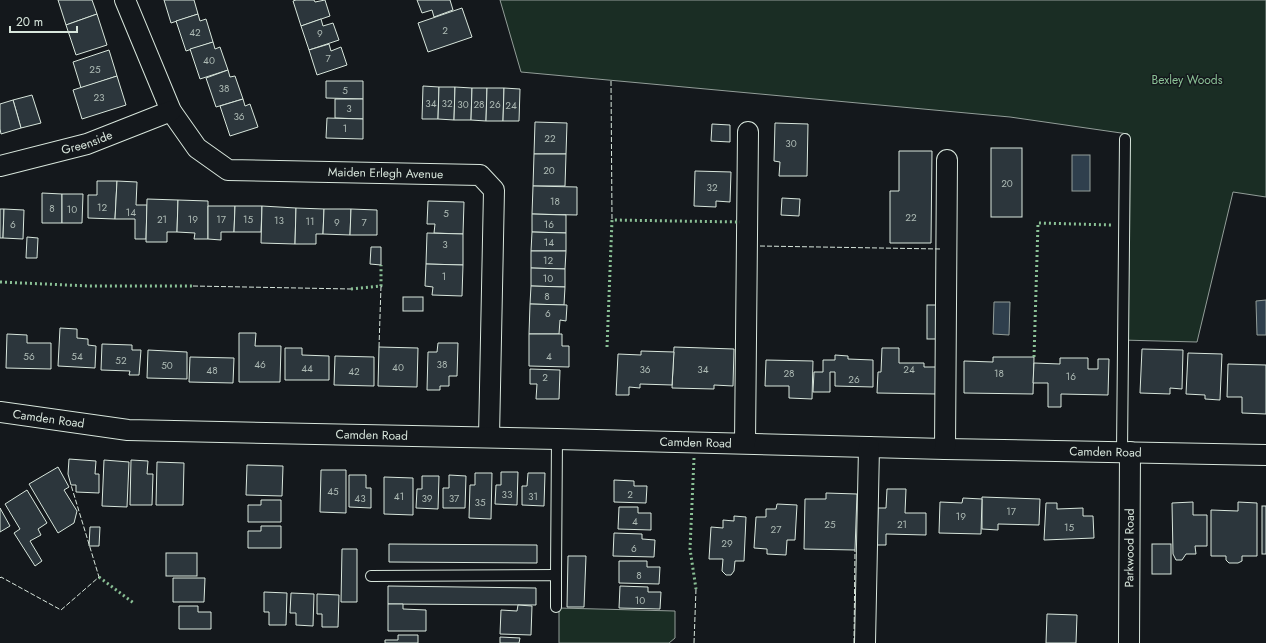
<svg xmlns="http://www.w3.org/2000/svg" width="1266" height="643" font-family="Jost,sans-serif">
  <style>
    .green { fill: #1a2d24; stroke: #939e99 }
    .water { fill: #2f3f4d; stroke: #939e99 }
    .building { fill: #2c363c; stroke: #d8e6dc }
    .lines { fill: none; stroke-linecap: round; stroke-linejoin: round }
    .service-casing { stroke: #d8e6dc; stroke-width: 12 }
    .minor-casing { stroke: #d8e6dc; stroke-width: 22 }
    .service { stroke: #14181c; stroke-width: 10 }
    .minor { stroke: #14181c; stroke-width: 20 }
    .hedge { stroke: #8ac095; stroke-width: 3; stroke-dasharray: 2 3; stroke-linecap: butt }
    .fence { stroke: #d8e6dc; stroke-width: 1; stroke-dasharray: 5 2; stroke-linecap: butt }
    .labels { text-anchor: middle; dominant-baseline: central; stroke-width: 3; stroke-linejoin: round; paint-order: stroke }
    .number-label { font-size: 10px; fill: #adbab4 }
    .park-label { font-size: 12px; fill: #8ac095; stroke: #14181c }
    .street-label { font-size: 12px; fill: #d8e6dc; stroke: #14181c }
  </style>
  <rect width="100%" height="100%" fill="#14181c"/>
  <g class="green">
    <polygon points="500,0 1266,0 1266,197 1233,192 1197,342 1121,340 1128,134 1010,117 521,72"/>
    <polygon points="559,608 675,611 675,638 669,643 559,643"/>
  </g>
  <g class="water">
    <rect x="1072" y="155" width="18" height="36"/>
    <polygon points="1266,300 1266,335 1257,335 1256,301"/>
    <polygon points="994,302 1010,302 1009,335 993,334"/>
  </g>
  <g class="building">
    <polygon points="58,0 92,0 97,14 66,25"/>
    <polygon points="164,0 194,0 198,14 171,23"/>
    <polygon points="296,0 314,0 315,2 325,0 330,16 301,26 293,1"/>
    <polygon points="417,0 450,0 453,10 434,17 432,10 422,13"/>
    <polygon points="462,8 472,37 428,52 418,23"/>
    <polygon points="97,14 107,45 76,55 66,25"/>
    <polygon points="198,14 200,21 206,19 213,42 186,51 176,21"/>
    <polygon points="321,19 323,26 333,23 339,40 309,50 301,26"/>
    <polygon points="213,42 215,49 220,47 228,70 200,79 190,49"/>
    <polygon points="329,44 331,51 341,47 347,65 317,75 309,50"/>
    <polygon points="109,50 117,76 81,88 73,62"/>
    <polygon points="228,70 230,77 235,76 243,99 216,107 206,78"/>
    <polygon points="117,76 126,105 82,119 73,90"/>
    <polygon points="326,81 363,81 363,99 326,98"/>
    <polygon points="423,86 439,87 438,119 422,119"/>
    <polygon points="439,87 455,87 454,120 438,119"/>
    <polygon points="455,87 472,88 471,120 454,120"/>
    <polygon points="472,88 487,88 486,121 471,120"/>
    <polygon points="487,88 504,88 503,121 486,121"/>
    <polygon points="504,88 520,89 519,121 503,121"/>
    <polygon points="32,95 41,123 21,128 13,100"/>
    <polygon points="243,99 245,106 250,104 258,127 230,136 220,106"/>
    <polygon points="335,99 363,99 363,119 335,118"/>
    <polygon points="13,100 21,128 1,134 0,129 0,104"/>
    <polygon points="327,118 363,119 363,139 326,138"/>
    <polygon points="535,122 567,123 566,154 534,154"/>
    <polygon points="775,123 808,124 807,176 779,176 780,162 774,161"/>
    <polygon points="712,124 730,125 730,142 711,141"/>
    <rect x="991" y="148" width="31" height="69"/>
    <polygon points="899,151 932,151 931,243 890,243 890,191 899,191"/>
    <polygon points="534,154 566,154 565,186 533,186"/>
    <polygon points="695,171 731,172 730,202 716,201 716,207 694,206"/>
    <polygon points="97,181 117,181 115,219 88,218 88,195 97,195"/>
    <polygon points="117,181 137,182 136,205 147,205 146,239 135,239 135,219 115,219"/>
    <polygon points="533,186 577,187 577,215 532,214"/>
    <polygon points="42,193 62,194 62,223 42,223"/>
    <polygon points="62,194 83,194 82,223 62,223"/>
    <polygon points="782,198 800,199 799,216 781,215"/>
    <polygon points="147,199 178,200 177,232 167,232 167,242 146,242"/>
    <polygon points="178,200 208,201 208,239 194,239 195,233 177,232"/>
    <polygon points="428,201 464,202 463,234 434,233 435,224 427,224"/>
    <polygon points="208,206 235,206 234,232 221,232 221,240 208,239"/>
    <polygon points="235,206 262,206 261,232 234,232"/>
    <polygon points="262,206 296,208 295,244 261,243"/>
    <polygon points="296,208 324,209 323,234 316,234 316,244 295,244"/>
    <polygon points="0,209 4,209 3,238 0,238"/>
    <polygon points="4,209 24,210 23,239 3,238"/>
    <polygon points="324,209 351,209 350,235 323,234"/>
    <polygon points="351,209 377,210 377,235 350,235"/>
    <polygon points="532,214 566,215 566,233 532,232"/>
    <polygon points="532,232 566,233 566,251 531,251"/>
    <polygon points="427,233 463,234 463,265 426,264"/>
    <polygon points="27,237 38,238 37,258 26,258"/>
    <polygon points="371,247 381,247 381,265 370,264"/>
    <polygon points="531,251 566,251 565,269 531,268"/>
    <polygon points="426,264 463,265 462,296 432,295 433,287 425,286"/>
    <polygon points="531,268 565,269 565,287 531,286"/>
    <polygon points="531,286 565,287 564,305 530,304"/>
    <rect x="403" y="297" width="20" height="14"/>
    <polygon points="530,304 567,305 566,321 560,320 559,334 529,334"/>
    <rect x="927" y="305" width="13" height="34"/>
    <polygon points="60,328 77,329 77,338 88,339 88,345 96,346 95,368 58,366"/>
    <polygon points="239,333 256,333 255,346 281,346 280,382 239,382"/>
    <polygon points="7,334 27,335 27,343 51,343 51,369 6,368"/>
    <polygon points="529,334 562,334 562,346 569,346 569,367 529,366"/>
    <polygon points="438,343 458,343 457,376 449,376 449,386 440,386 440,390 427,390 428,352 437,352"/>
    <polygon points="102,344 132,345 132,350 141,350 139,375 129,375 130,371 101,370"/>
    <polygon points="379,347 418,348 417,387 378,386"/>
    <polygon points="674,347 734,349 733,386 714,385 714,389 672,388"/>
    <polygon points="285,348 302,348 302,355 329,356 329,380 285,380"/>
    <polygon points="882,348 899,348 899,363 924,363 924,367 937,367 936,394 877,393 878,372 881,372"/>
    <polygon points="1142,349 1183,350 1182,389 1170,388 1170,394 1140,393"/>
    <polygon points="148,350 187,352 187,379 147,378"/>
    <polygon points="641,351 674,352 672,385 640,384 640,388 629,387 629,395 616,395 618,354 641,355"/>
    <polygon points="1188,353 1222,354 1220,400 1205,399 1205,395 1186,394"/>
    <polygon points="835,355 848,356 848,359 873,360 873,387 835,386 835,372 830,372 830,392 813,392 814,372 823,372 823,360 835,360"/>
    <polygon points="335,356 374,357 374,386 334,385"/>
    <polygon points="190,357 234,358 233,383 189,382"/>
    <polygon points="993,357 1034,357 1033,394 964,393 964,361 993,362"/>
    <polygon points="1060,358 1088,358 1088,369 1098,369 1098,359 1109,359 1108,395 1061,394 1061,407 1048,407 1048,383 1033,383 1034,363 1060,364"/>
    <polygon points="766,360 813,361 812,399 789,398 789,386 765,386"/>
    <polygon points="1228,364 1266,365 1266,414 1242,413 1242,397 1227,397"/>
    <polygon points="530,369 560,370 559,399 536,399 537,384 530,384"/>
    <polygon points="69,459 96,461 95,474 99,474 99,493 76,492 76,485 71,485 68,474"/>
    <polygon points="104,460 129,462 127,507 102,506"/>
    <polygon points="131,460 148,461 147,474 153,474 152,505 130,505"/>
    <polygon points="157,462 184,463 183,505 156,505"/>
    <polygon points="247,465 283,466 282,496 246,495"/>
    <polygon points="58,467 69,487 64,490 77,511 74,523 58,533 29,484"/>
    <polygon points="321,470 346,470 346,513 320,512"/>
    <polygon points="501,472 518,472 517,505 495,504 496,485 501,485"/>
    <polygon points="475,473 492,473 491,519 469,518 470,485 475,485"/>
    <polygon points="528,473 545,473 544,506 522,505 522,486 527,486"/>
    <polygon points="349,475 366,475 366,488 371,488 371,508 349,507"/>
    <polygon points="449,475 466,476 465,508 443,508 443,488 449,488"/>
    <polygon points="422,476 439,476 438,509 416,508 417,489 422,489"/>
    <polygon points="384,477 413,478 413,515 384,514"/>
    <polygon points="614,480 634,481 634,486 647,486 646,503 614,502"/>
    <polygon points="887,489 906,489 905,513 926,513 926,535 886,534 886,545 877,545 878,508 886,508"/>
    <polygon points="27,490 47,523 38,529 41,535 30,541 42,561 35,566 14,533 20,529 5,504"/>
    <polygon points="826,493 857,494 855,550 804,549 805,499 826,499"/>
    <polygon points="982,497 1040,499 1039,525 998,524 998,530 982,529"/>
    <polygon points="963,498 982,499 981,534 939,533 940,502 962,503"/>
    <polygon points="261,500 281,500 281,522 248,522 248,505 261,505"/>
    <polygon points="1193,502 1193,515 1207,515 1207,546 1195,546 1196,554 1186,554 1182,560 1176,560 1173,554 1172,503"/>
    <polygon points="1238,502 1257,503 1257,556 1242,556 1242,561 1238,563 1229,563 1226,560 1226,556 1211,556 1211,510 1238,511"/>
    <polygon points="1046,503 1057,503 1057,509 1083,508 1083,516 1093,516 1094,538 1044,540"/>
    <polygon points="777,504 797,505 795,540 787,540 786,555 767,554 767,549 754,548 756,517 766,517 766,509 776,509"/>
    <rect x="1262" y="506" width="4" height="48"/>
    <polygon points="619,507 638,507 638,513 651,513 651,530 618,529"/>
    <polygon points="0,508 10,526 0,532"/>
    <polygon points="734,516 746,517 744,561 735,561 734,571 731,575 726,575 722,571 723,559 709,559 711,527 723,528 723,520 734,521"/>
    <polygon points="261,526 281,526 281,548 248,548 248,531 261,531"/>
    <polygon points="90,527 100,527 99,546 89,546"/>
    <polygon points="614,533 642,534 642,539 655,540 654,557 613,556"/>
    <polygon points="389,544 537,545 537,563 389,562"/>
    <rect x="1152" y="544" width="19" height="30"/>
    <polygon points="342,549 357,549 357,602 341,602"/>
    <rect x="166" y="553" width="31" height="23"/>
    <polygon points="568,556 586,556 584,607 567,607"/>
    <polygon points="619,561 647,561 647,567 660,567 659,584 619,583"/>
    <polygon points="173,578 205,578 204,602 173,602"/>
    <polygon points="388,586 536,588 536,605 388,604"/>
    <polygon points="620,586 648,587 648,592 661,592 660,609 619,608"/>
    <polygon points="264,592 287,593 286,625 269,625 269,612 264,612"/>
    <polygon points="291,593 314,594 313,626 296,625 296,613 290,613"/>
    <polygon points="317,594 339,595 338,627 322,627 322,614 317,614"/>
    <polygon points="388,604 403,604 403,609 426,610 426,631 388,631"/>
    <polygon points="518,605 532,606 531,635 500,634 501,610 517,611"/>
    <polygon points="179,606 198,606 198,612 211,612 211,629 179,629"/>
    <polygon points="1047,614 1077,615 1076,643 1046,643"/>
    <polygon points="398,635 418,635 418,643 385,643 385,640 398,640"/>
    <polygon points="500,637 520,638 519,643 500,643"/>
  </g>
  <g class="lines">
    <g class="service-casing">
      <g id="service">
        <polyline points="1122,452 1125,139"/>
        <polyline points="556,575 557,439"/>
        <polyline points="371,576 556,575 556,607"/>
      </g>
    </g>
    <g class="minor-casing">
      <g id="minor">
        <path id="s1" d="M125,0L171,111L197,148L228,170L480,175L494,190L489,437"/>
        <path id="s2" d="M0,166L87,144L171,111"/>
        <path id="s3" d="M0,412L128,430L557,439L945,449L1266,455"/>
        <polyline points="745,443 748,132"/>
        <polyline points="945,449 947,160"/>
        <polyline points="865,643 869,447"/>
        <path id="s4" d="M1129,643L1130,452"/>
      </g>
    </g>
    <use href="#service" class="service"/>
    <use href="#minor" class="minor"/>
    <g class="hedge">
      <polyline points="0,282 89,286 193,286"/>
      <polyline points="351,289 381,286 381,265"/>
      <polyline points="607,347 612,220 740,222"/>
      <polyline points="1034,357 1038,223 1112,225"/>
      <polyline points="694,458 690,549 696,589"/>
      <polyline points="99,577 135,604"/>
    </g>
    <g class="fence">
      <polyline points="611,81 612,220"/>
      <polyline points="760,246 940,249"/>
      <polyline points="193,286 351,289"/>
      <polyline points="379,347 381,286"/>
      <polyline points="0,578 1,577 61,610 99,577 71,485"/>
      <polyline points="694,643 696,589"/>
      <polyline points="854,643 855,550"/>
    </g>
  </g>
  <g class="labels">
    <g class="number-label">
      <text x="445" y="30">2</text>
      <text x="195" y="32">42</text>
      <text x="320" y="33">9</text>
      <text x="328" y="58">7</text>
      <text x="209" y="60">40</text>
      <text x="95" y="69">25</text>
      <text x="224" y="88">38</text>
      <text x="345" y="90">5</text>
      <text x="99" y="97">23</text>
      <text x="431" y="103">34</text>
      <text x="447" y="103">32</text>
      <text x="463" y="104">30</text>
      <text x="479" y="104">28</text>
      <text x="495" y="104">26</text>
      <text x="511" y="105">24</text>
      <text x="349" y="108">3</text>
      <text x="239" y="116">36</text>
      <text x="345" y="128">1</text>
      <text x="550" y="138">22</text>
      <text x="791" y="143">30</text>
      <text x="549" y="170">20</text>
      <text x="1007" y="183">20</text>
      <text x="712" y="187">32</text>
      <text x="555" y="201">18</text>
      <text x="102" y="207">12</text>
      <text x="52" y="208">8</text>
      <text x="72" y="209">10</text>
      <text x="131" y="212">14</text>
      <text x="446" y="213">5</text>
      <text x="911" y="217">22</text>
      <text x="162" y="219">21</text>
      <text x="193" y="219">19</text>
      <text x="221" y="219">17</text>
      <text x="248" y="219">15</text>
      <text x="279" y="220">13</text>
      <text x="310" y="221">11</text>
      <text x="337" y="222">9</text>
      <text x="364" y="222">7</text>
      <text x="13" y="224">6</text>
      <text x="549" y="224">16</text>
      <text x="549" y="242">14</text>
      <text x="445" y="244">3</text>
      <text x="548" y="260">12</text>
      <text x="444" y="276">1</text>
      <text x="548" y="278">10</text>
      <text x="547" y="296">8</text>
      <text x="548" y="313">6</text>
      <text x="29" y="356">56</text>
      <text x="77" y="356">54</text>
      <text x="549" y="356">4</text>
      <text x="121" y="360">52</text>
      <text x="260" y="364">46</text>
      <text x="442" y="364">38</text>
      <text x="167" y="365">50</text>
      <text x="398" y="367">40</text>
      <text x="307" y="368">44</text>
      <text x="645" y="369">36</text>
      <text x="703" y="369">34</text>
      <text x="909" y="369">24</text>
      <text x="212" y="370">48</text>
      <text x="354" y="371">42</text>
      <text x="789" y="373">28</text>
      <text x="999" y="373">18</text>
      <text x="1071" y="376">16</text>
      <text x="545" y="377">2</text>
      <text x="854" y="379">26</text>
      <text x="333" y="491">45</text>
      <text x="507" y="494">33</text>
      <text x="630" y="494">2</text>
      <text x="399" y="496">41</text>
      <text x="533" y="496">31</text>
      <text x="360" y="498">43</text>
      <text x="427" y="498">39</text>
      <text x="454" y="498">37</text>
      <text x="480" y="502">35</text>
      <text x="1011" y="511">17</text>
      <text x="961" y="516">19</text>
      <text x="635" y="521">4</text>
      <text x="830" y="524">25</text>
      <text x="902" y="524">21</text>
      <text x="1069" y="527">15</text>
      <text x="776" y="529">27</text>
      <text x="727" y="543">29</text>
      <text x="634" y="548">6</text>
      <text x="639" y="575">8</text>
      <text x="640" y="600">10</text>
    </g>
    <g class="park-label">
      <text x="1187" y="80">Bexley Woods</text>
    </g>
    <g class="street-label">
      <text stroke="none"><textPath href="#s2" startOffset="90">Greenside</textPath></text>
      <text stroke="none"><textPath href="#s1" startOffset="361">Maiden Erlegh Avenue</textPath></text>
      <text stroke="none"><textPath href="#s3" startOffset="49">Camden Road</textPath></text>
      <text stroke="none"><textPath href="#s3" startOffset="373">Camden Road</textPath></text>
      <text stroke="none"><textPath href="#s3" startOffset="697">Camden Road</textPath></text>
      <text stroke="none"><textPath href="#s3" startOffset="1107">Camden Road</textPath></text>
      <text stroke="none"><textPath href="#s4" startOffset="95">Parkwood Road</textPath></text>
    </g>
  </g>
  <path d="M10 26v6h67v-6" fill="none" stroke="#d8e6dc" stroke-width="2"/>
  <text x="16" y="26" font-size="12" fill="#d8e6dc" stroke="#14181c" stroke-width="3" paint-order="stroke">20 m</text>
</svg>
